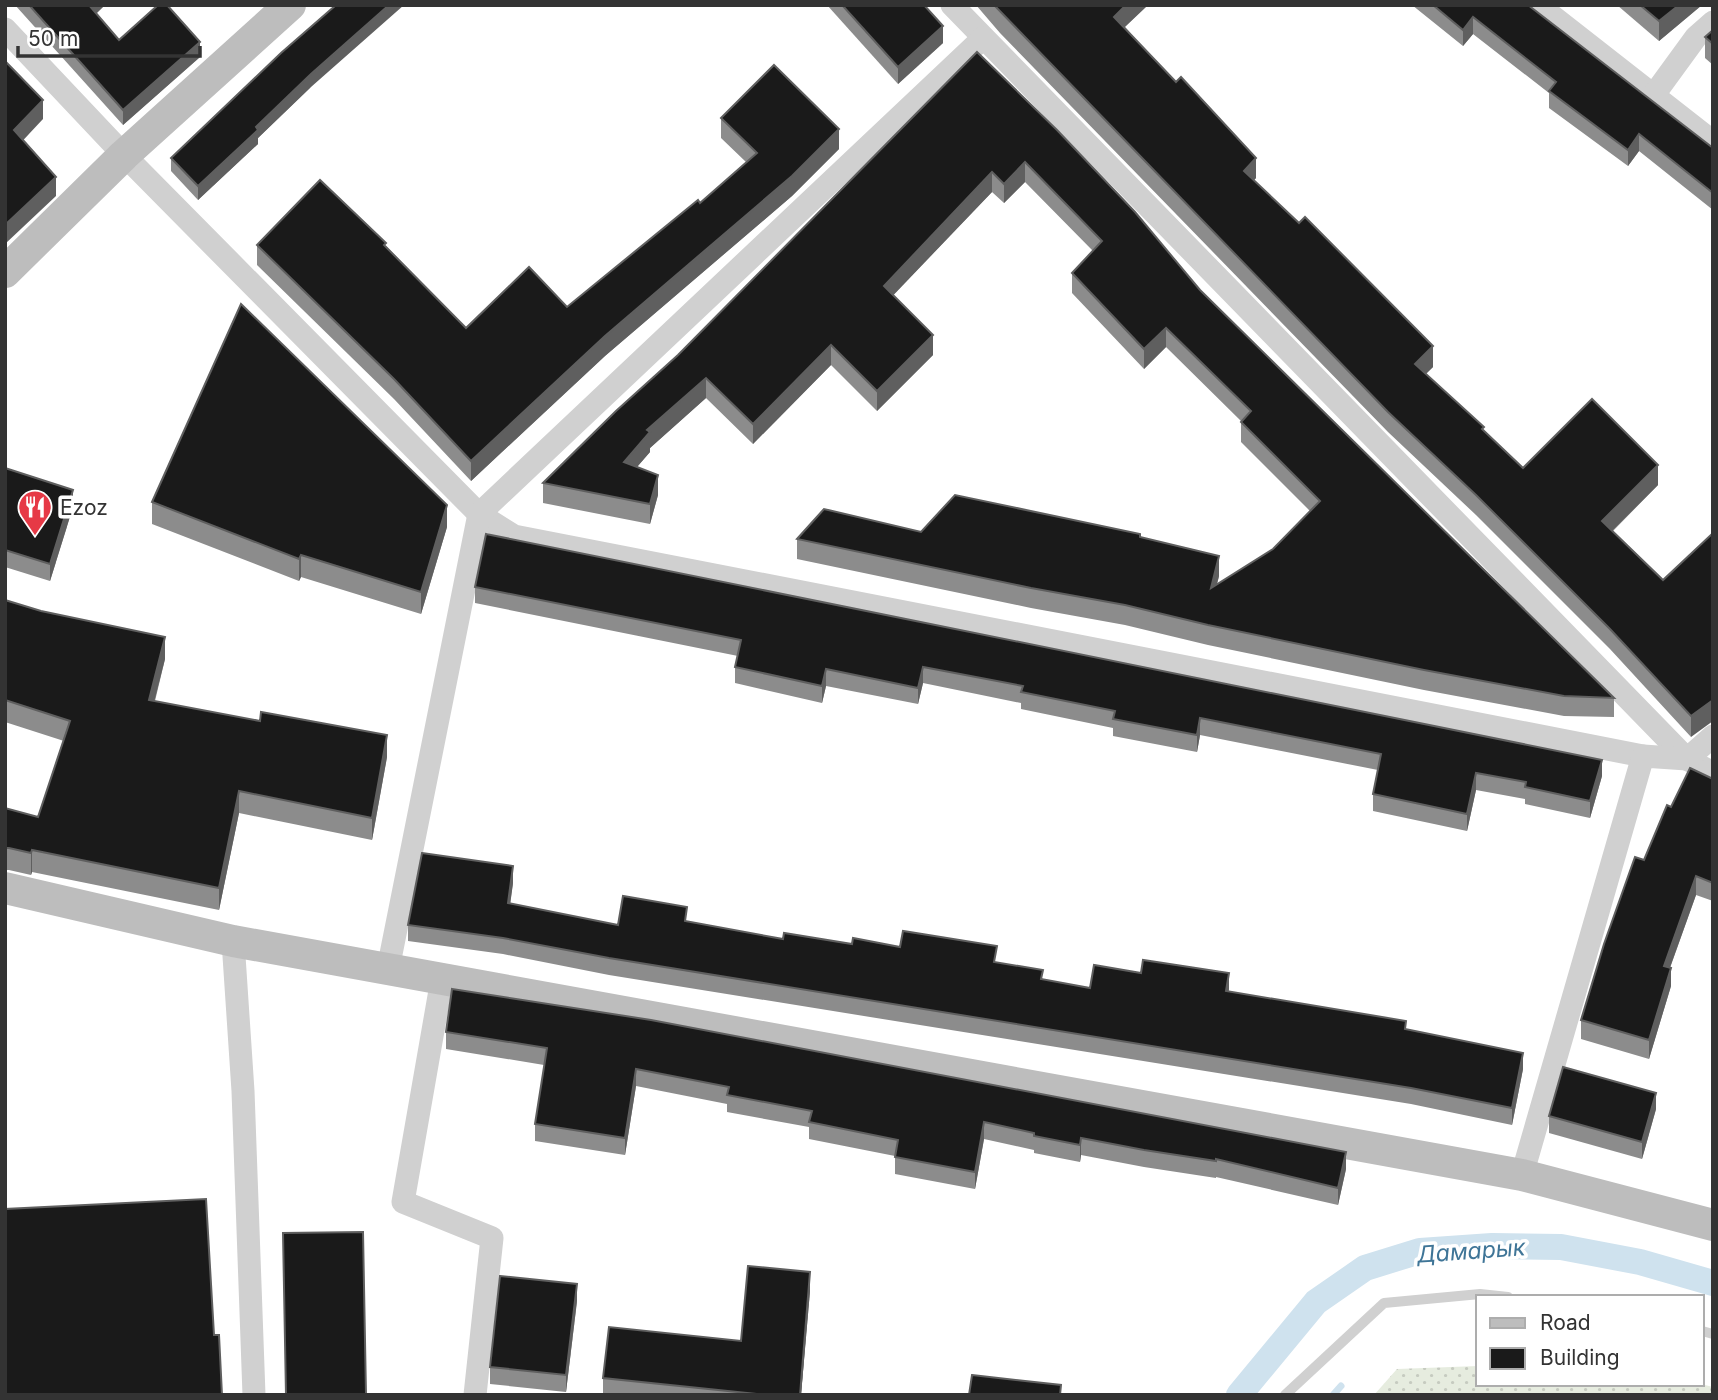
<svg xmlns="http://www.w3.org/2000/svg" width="1718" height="1400" font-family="Inter,sans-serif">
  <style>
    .grass { fill: url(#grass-dots) }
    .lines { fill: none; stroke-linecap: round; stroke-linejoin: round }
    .stream { stroke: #cfe2ee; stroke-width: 7 }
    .canal { stroke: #cfe2ee; stroke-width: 26 }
    .service { stroke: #d0d0d0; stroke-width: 10 }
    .minor { stroke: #d0d0d0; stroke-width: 23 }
    .secondary { stroke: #bdbdbd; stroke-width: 32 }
    .wall { fill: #8c8c8c }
    .shaded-wall { fill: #5f5f5f }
    .building { fill: #1a1a1a; stroke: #5f5f5f; stroke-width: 2 }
    .labels { text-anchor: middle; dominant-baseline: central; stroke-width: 7; stroke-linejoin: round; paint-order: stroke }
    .poi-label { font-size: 21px; fill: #333; stroke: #fff; text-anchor: start }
    .water-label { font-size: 23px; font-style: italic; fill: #3f7597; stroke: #fff }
  </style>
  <defs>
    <pattern id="grass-dots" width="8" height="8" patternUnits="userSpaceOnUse" patternTransform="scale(1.75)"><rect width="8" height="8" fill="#e6ecdf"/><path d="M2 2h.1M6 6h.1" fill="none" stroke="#c6cbc0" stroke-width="1.8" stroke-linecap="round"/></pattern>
  </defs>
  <rect width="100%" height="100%" fill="#fff"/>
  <polygon class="grass" points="1478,1366 1478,1384 1701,1384 1713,1387 1713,1395 1374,1395 1397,1369"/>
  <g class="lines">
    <polyline class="stream" points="1333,1395 1341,1386"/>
    <polyline class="canal" points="1239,1395 1316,1302 1365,1268 1420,1251 1492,1246 1561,1247 1640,1262 1713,1283"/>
    <g class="service">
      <polyline points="1702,1331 1713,1334"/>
      <polyline points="1285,1395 1384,1303 1480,1294 1508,1297"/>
    </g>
    <g class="minor">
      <polyline points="952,5 1687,759 1713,773"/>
      <polyline points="1538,5 1713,142"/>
      <polyline points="5,29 124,155 479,514 514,536 1643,756"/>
      <polyline points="1653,96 1696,37 1713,22"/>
      <polyline points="233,941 243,1091 254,1395"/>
      <polyline points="388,969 479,514 983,38"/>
      <polyline points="442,979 403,1202 492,1238 475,1395"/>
      <polyline points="1522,1175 1643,756 1687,759 1713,736"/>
    </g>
    <g class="secondary">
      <polyline points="5,272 124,155 290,5"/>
      <polyline points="5,888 233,941 1522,1175 1713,1225"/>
    </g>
  </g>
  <g class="wall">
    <polygon points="15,5 105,5 96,14 119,40 200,57 123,125"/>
    <polygon points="827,5 924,5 943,43 898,84"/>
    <polygon points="976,5 1148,5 1125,27 1256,178 1254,180 1433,367 1426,374 1523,468 1658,485 1613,531 1663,580 1713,533 1691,737 1610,649 1476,515 1388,432 1000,33"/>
    <polygon points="1412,5 1528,5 1713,148 1713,210 1639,151 1628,166 1549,108 1549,93 1473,34 1463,46"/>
    <polygon points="1617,5 1702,5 1659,41"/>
    <polygon points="1713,30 1713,65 1705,58 1705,37"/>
    <polygon points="977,52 1200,290 1614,698 1614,717 1564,716 1424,690 1208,645 1125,625 1031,608 797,559 797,539 921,532 1140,537 1219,576 1217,584 1273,549 1310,511 1241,442 1241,421 1166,347 1144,369 1072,293 1072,273 1093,251 1025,182 1004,203 992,192 893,295 933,355 877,411 831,365 753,444 706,398 650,448 650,452 637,467 658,495 650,524 543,503 543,483 678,355"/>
    <polygon points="311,87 258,138 258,144 198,200 171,171 171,158"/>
    <polygon points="721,118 839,149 792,196 605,356 471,481 394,399 257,265 257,245 386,246 466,328 567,307 700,203 746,162 721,138"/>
    <polygon points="5,468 73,507 50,581 5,567"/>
    <polygon points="152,502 447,527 421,614 301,577 299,581 152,524"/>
    <polygon points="475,587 1602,776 1590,818 1525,804 1525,799 1476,790 1467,831 1373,811 1373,794 1378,770 1200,735 1197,752 1113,736 1113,728 1021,709 1021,703 923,683 918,704 826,686 822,703 735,683 735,667 738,656 475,603"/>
    <polygon points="5,600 165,659 155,701 387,757 372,840 239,813 219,910 32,872 31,875 9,870 5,870 5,808 38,817 64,741 5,722"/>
    <polygon points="1713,779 1713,901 1696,895 1670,968 1671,986 1649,1059 1581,1039 1581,1020 1644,860 1671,807"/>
    <polygon points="513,883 510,904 618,925 687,921 783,939 900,947 997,963 1043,979 1090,988 1229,989 1228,992 1406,1029 1523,1069 1512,1125 1411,1104 609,975 503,954 408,941 408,925"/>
    <polygon points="446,1032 1346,1169 1338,1205 1216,1177 1216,1178 1144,1167 1081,1155 1080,1162 1034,1153 1034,1150 984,1139 975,1189 895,1174 895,1156 809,1139 809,1127 727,1112 727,1104 636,1086 625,1155 535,1141 535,1124 544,1065 446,1049"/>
    <polygon points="1656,1109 1642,1159 1549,1133 1549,1116"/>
    <polygon points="810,1291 801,1395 603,1395 603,1378 741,1341"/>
    <polygon points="577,1301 566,1392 490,1384 490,1367"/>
  </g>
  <g class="shaded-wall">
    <polygon points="89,5 105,5 89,20"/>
    <polygon points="389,5 404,5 311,87 258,138 258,144 198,200 198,186 256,127 311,74"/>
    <polygon points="1126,5 1148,5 1114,37 1114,17"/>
    <polygon points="1679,5 1702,5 1659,41 1659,21"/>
    <polygon points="1473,17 1473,34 1463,46 1463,30"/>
    <polygon points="943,26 943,43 898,84 898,67"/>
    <polygon points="200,42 200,57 123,125 123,110"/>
    <polygon points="43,100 43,119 14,150 14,130"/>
    <polygon points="839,129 839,149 792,196 605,356 471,481 471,461 605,336"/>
    <polygon points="1639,134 1639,151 1628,166 1628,150"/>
    <polygon points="1256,158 1256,178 1244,191 1244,171"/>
    <polygon points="1025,162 1025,182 1004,203 1004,184"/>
    <polygon points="992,172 992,192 884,305 884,286"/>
    <polygon points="56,177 56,196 5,244 5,225"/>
    <polygon points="1166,328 1166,347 1144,369 1144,349"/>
    <polygon points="933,335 933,355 877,411 877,391"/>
    <polygon points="831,345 831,365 753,444 753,424"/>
    <polygon points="1433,346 1433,367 1415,384 1415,364"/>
    <polygon points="706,378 706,398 650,448 650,452 624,482 624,462 647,430"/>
    <polygon points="1658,465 1658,485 1602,541 1602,521"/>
    <polygon points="658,475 658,495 650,524 650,504"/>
    <polygon points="73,490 73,507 50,581 50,564"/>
    <polygon points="447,505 447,527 421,614 421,592"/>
    <polygon points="301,555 301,577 299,581 299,559"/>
    <polygon points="1219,556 1219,576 1211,607 1211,588"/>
    <polygon points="165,637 165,659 149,722 149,700"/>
    <polygon points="923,667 923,683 918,704 918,688"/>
    <polygon points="826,669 826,686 822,703 822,686"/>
    <polygon points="1713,700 1713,721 1691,737 1691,716"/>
    <polygon points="1200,718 1200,735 1197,752 1197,735"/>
    <polygon points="387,735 387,757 372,840 372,818"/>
    <polygon points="1602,760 1602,776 1590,818 1590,801"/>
    <polygon points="1476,773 1476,790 1467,831 1467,814"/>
    <polygon points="239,791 239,813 219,910 219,888"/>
    <polygon points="32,850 32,872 31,875 31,853"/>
    <polygon points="513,866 513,883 508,920 508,903"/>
    <polygon points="1696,876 1696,895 1664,984 1664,966"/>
    <polygon points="1671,968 1671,986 1649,1059 1649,1040"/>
    <polygon points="1229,973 1229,989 1226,1008 1226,991"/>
    <polygon points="1523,1053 1523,1069 1512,1125 1512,1108"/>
    <polygon points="636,1069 636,1086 625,1155 625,1138"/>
    <polygon points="1656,1093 1656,1109 1642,1159 1642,1142"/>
    <polygon points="984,1122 984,1139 975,1189 975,1172"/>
    <polygon points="1081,1138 1081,1155 1080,1162 1080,1145"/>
    <polygon points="1346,1152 1346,1169 1338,1205 1338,1188"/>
    <polygon points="810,1272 810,1291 801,1395 800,1395"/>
    <polygon points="577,1284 577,1301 566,1392 566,1375"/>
  </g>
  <g class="building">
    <polygon points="29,5 89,5 119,40 158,5 167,5 200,42 123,110"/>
    <polygon points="336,5 389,5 311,74 256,127 258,130 198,186 171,158 281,53"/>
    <polygon points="842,5 924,5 943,26 898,67"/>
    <polygon points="994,5 1126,5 1114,17 1176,82 1181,77 1256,158 1244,171 1299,223 1305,217 1433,346 1415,364 1484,427 1482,429 1523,468 1592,399 1658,465 1602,521 1663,580 1713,533 1713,700 1691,716 1610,629 1476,495 1388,412"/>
    <polygon points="1433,5 1528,5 1713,148 1713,193 1639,134 1628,150 1549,91 1556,82 1473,17 1463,30"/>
    <polygon points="1640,5 1679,5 1659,21"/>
    <polygon points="1713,30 1713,44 1705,37"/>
    <polygon points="977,52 1057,130 1135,212 1200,290 1614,698 1564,696 1424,670 1208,625 1125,605 1031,588 797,539 824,509 921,532 955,495 1140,534 1140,537 1219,556 1211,588 1273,549 1320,501 1241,422 1251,411 1166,328 1144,349 1072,273 1102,241 1025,162 1004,184 992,172 884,286 933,335 877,391 831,345 753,424 706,378 647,430 650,432 624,462 658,475 650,504 543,483 616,411 678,355"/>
    <polygon points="5,61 43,100 14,130 56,177 5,225"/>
    <polygon points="774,65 839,129 792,176 605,336 471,461 394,379 257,245 320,180 386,243 384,245 466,328 529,267 567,307 698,200 700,203 757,153 721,118"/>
    <polygon points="241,304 447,505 421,592 301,555 299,559 152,502"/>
    <polygon points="5,468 73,490 50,564 5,550"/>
    <polygon points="486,534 1602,760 1590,801 1525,787 1526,782 1476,773 1467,814 1373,794 1381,754 1200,718 1197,735 1113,719 1115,711 1021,692 1023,686 923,667 918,688 826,669 822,686 735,667 741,640 475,587"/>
    <polygon points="5,600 41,611 165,637 149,700 260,721 261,712 387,735 372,818 239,791 219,888 32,850 31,853 9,848 5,848 5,808 38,817 70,721 5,700"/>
    <polygon points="1690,768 1713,779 1713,883 1696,876 1664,966 1671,968 1649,1040 1581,1020 1604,944 1635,857 1644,860 1667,805 1671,807"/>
    <polygon points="422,853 513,866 508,903 618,925 623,896 687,907 685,921 783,939 784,933 852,944 853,938 900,947 903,931 997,946 994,962 1043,970 1041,979 1090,988 1094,965 1141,973 1143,960 1229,973 1226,991 1406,1021 1405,1029 1523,1053 1512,1108 1411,1088 609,958 503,938 408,925"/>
    <polygon points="452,989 651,1020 1346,1152 1338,1188 1216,1159 1216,1161 1144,1150 1081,1138 1080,1145 1034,1136 1034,1133 984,1122 975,1172 895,1157 898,1140 809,1122 812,1111 727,1095 729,1087 636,1069 625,1138 535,1124 547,1048 446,1032"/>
    <polygon points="1563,1067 1656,1093 1642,1142 1549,1116"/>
    <polygon points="206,1199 214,1335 219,1335 222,1395 5,1395 5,1209"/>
    <polygon points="363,1232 366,1395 286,1395 283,1233"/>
    <polygon points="748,1266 810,1272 800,1395 767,1395 603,1378 609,1327 741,1341"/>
    <polygon points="500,1276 577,1284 566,1375 490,1367"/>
    <polygon points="972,1375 1061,1385 1060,1395 969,1395"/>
  </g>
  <defs>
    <g id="restaurant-pin" transform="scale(1.75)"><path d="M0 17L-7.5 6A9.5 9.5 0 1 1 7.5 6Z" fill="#e63946" stroke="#fff"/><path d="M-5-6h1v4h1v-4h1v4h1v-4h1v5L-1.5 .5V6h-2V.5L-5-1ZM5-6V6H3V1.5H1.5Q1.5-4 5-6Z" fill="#fff"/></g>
  </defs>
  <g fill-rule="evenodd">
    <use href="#restaurant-pin" x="35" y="507"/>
  </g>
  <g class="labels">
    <g class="poi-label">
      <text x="60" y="507">Ezoz</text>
    </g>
    <g class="water-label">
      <text transform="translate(1471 1251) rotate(-4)">Дамарык</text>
    </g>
  </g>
  <rect width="1718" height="1400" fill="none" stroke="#333333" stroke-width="14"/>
  <rect x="1476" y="1295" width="228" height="91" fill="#ffffff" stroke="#adadad" stroke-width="2"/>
  <rect x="1490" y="1318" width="35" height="10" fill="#bdbdbd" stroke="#adadad" stroke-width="2"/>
  <text x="1540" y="1330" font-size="21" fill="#333333">Road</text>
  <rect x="1490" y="1348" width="35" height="21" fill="#1a1a1a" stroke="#adadad" stroke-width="2"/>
  <text x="1540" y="1365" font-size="21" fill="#333333">Building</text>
  <path d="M18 46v10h182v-10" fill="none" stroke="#333333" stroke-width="3.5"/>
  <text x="28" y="46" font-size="21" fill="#333333" stroke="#ffffff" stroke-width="5" paint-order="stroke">50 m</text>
</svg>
